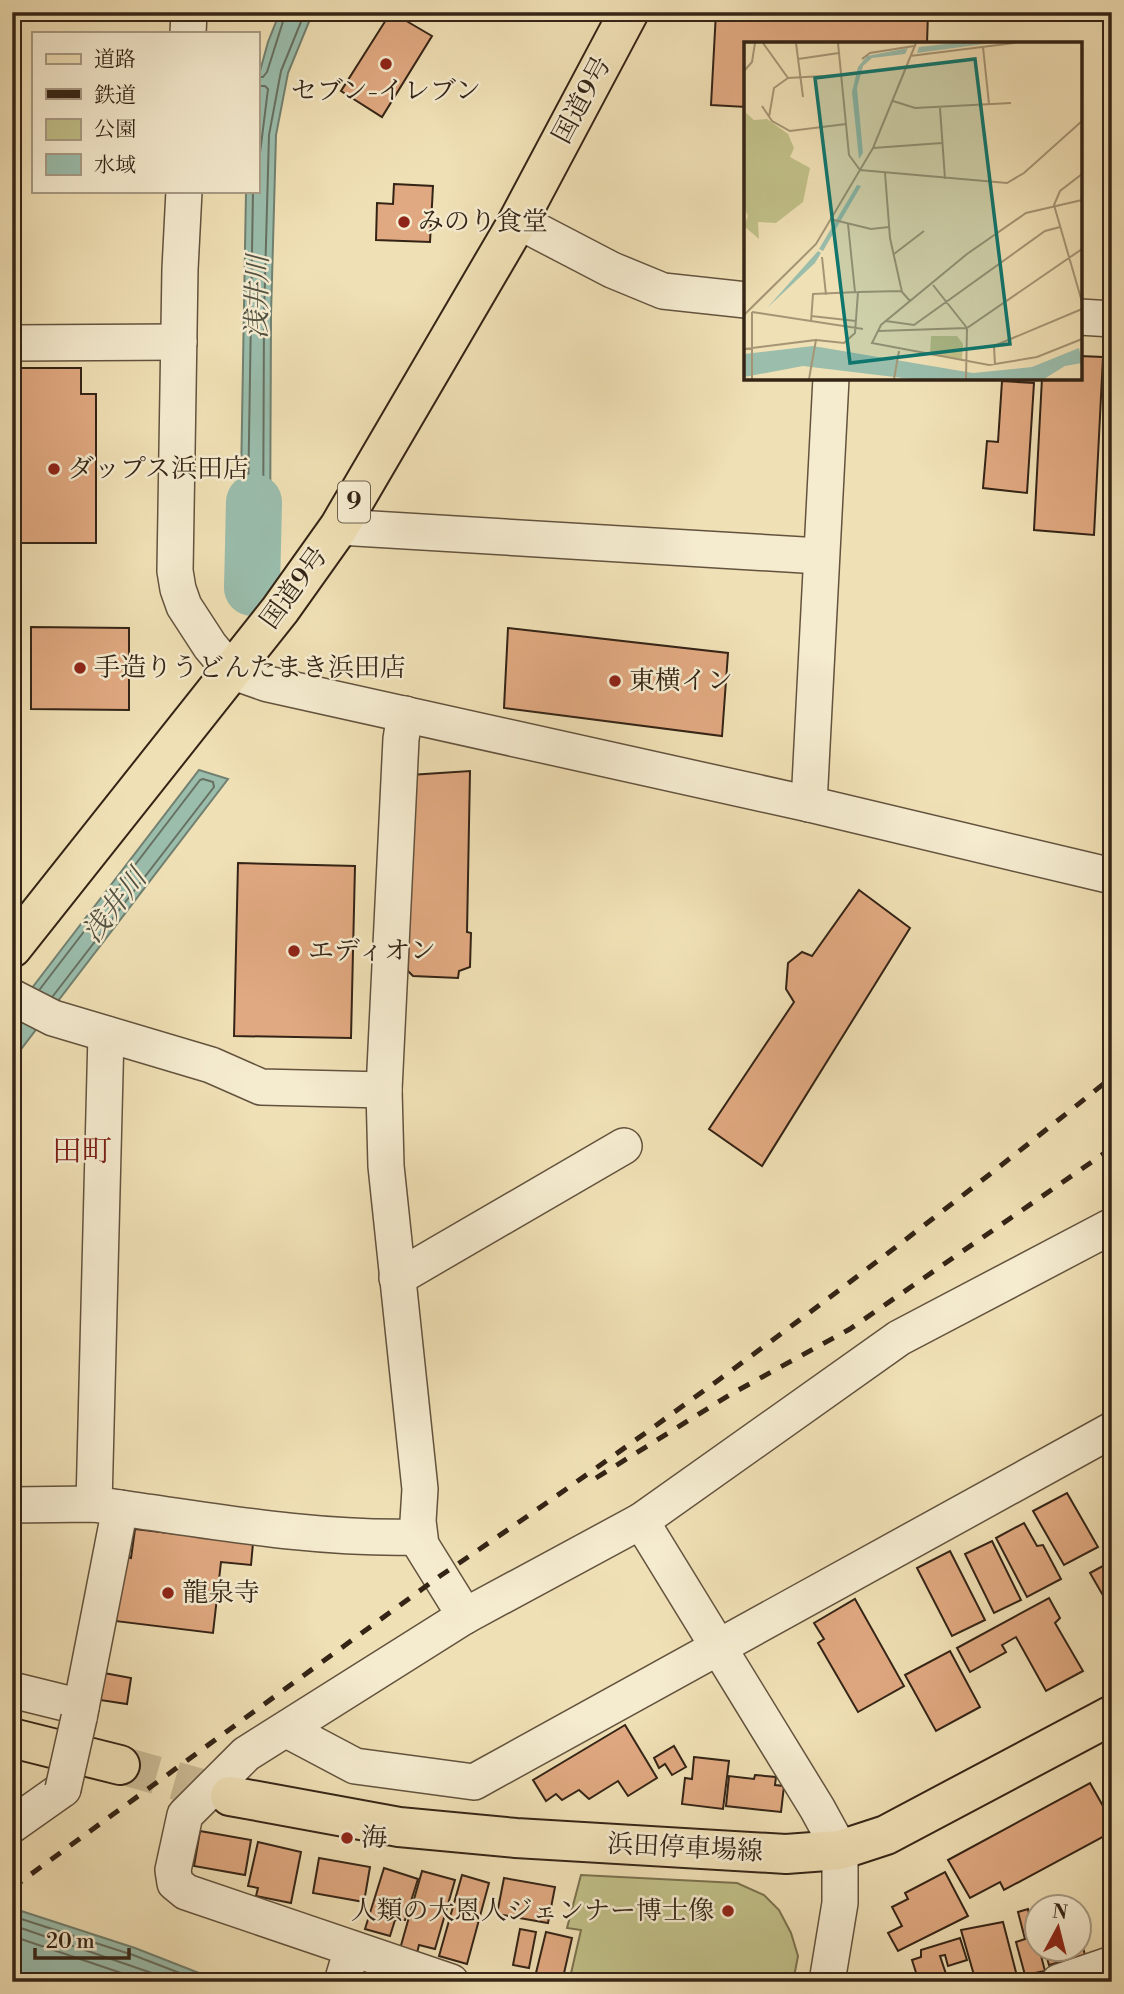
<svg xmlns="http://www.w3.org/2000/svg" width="1124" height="1994" font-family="'Libre Bodoni','Noto Serif JP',serif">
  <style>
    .green { fill: #c1c088; stroke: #7a724f; stroke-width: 2 }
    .water { fill: #9abdac; stroke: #718070; stroke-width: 2 }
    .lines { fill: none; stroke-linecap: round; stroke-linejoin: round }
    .shore { stroke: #677061; stroke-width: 2 }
    .river { stroke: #9abdac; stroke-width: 56 }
    .building { fill: #e1a981; stroke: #342416; stroke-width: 2 }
    .major-tunnel { stroke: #caba95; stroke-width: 38; stroke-dasharray: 38 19; stroke-linecap: butt }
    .minor-casing { stroke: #63533e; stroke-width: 38 }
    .major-casing { stroke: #342416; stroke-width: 42 }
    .highway-casing { stroke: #342416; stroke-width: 42 }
    .minor { stroke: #f5ebcf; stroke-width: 35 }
    .major { stroke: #f0e0b5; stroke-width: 38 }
    .highway { stroke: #f0e0b5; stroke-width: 38 }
    .rail { stroke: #342416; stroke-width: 5; stroke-dasharray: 12 12; stroke-linecap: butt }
    .minor-bridge-casing { stroke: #63533e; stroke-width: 38; stroke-linecap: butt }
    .minor-bridge { stroke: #f5ebcf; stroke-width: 35 }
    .poi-dot { fill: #8f2418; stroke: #f5ebcf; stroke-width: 2.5 }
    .labels { text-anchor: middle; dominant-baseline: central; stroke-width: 5; stroke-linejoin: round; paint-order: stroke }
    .shield { fill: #f5ebcf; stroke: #6e604e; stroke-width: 2 }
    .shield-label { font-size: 24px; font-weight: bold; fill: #342416 }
    .poi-label { font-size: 26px; fill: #342416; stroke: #f5ebcf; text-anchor: start }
    .street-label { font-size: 26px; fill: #342416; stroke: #f5ebcf }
    .water-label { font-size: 28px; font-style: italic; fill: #535243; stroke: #f5ebcf }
    .quarter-label { font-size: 30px; fill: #7a1f14; stroke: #f5ebcf }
    .inset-road { fill: none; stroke: #a59575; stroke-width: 2 }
    .view { fill: #0f766e; fill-opacity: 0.15; stroke: #0f766e; stroke-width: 3.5 }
    .inset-edge { fill: none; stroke: #342416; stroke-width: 3.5 }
  </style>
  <rect width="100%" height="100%" fill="#f0e0b5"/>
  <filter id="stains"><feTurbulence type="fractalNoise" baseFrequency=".00286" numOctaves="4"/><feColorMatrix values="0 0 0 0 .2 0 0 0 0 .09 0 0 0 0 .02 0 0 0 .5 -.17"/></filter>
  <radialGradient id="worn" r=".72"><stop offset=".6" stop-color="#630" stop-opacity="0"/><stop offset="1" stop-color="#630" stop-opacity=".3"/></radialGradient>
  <polygon class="green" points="581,1875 737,1883 764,1895 779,1910 791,1933 798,1956 793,1982 569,1982 581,1930 567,1928"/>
  <g class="water">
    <polygon points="280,12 313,12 288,73 276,135 271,315 270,553 239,595 246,191 257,191 257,82 268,42"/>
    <polygon points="199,770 228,779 12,1061 12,1014"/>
    <polygon points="12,1908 135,1948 222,1982 12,1982"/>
  </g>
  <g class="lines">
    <g class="shore">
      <polyline points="257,77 263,77 267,72 286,12"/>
      <polyline points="257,86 265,86 268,89 257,177"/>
      <polyline points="253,191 247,563 250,567 263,551 264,315 269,135 281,71 305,12"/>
      <polyline points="40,989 200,780 203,779 213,782 214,787 53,996"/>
      <polyline points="12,1916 133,1955 203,1982"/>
      <polyline points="12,1925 178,1982"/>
      <polyline points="12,1936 148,1982"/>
    </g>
    <polyline class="river" points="252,588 254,502"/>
  </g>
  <g class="building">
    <polygon points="391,12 432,36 382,117 341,91"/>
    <polygon points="716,12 928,12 927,44 746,44 746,107 711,105"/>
    <polygon points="394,184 433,186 430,242 376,240 377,203 393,204"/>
    <polygon points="1080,356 1103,357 1094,535 1034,530 1042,378 1080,378"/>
    <polygon points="12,368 81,368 81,394 96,394 96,543 12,543"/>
    <polygon points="1002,381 1034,383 1027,493 983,488 987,441 998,442"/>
    <polygon points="31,627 129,628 129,710 31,709"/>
    <polygon points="508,628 728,653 722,736 504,708"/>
    <polygon points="470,771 467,932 471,933 470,967 459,971 458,978 413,976 408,971 410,775"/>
    <polygon points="238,863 355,866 351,1038 234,1036"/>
    <polygon points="859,890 910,928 762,1166 709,1129 794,1002 786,989 788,963 802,952 812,956"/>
    <polygon points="1067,1493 1098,1547 1064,1565 1033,1511"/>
    <polygon points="1024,1523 1037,1546 1043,1545 1061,1579 1027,1597 996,1538"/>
    <polygon points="135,1529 253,1543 251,1565 221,1562 213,1633 115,1621 122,1556 131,1558"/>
    <polygon points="992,1541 1021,1600 994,1613 965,1554"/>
    <polygon points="950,1551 985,1620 952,1636 917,1568"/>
    <polygon points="1112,1561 1112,1611 1090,1573"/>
    <polygon points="1049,1598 1060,1618 1055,1623 1083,1671 1046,1691 1016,1637 1002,1645 1006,1652 970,1672 957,1648"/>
    <polygon points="855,1599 904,1686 858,1712 818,1643 824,1639 814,1623"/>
    <polygon points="950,1651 980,1707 936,1731 905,1675"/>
    <polygon points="104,1673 131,1678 127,1704 100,1700"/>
    <polygon points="625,1725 657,1778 628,1796 618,1781 589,1799 579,1790 562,1800 556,1794 546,1801 533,1780"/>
    <polygon points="674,1746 686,1767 672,1775 665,1764 659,1768 654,1758"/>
    <polygon points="694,1757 729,1761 723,1809 682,1804 685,1778 692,1779"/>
    <polygon points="755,1775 776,1777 775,1785 784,1786 781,1812 726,1806 729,1776 754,1779"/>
    <polygon points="1090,1783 1112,1822 1112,1832 1004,1890 1000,1882 970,1898 948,1860"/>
    <polygon points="200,1831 251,1840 245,1875 194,1866"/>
    <polygon points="258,1842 301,1852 291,1903 256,1896 258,1888 248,1886"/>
    <polygon points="319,1858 370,1867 364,1902 313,1893"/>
    <polygon points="384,1868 418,1879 405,1920 395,1920 390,1936 365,1929"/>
    <polygon points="422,1871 455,1880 435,1949 419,1945 417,1953 400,1949"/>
    <polygon points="945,1872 968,1916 898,1951 888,1933 902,1926 892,1907 908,1899 905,1893"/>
    <polygon points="462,1875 489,1883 467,1964 439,1956"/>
    <polygon points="504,1878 555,1887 548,1923 497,1914"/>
    <polygon points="1028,1909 1036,1948 1039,1948 1045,1971 1025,1975 1016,1942 1025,1939 1018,1912"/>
    <polygon points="1003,1922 1018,1980 976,1982 961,1930"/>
    <polygon points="520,1929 536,1932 529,1968 513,1965"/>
    <polygon points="1078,1929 1085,1955 1049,1965 1044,1948 1078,1948"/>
    <polygon points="546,1932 572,1938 562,1982 535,1977"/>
    <polygon points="960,1938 967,1960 948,1966 945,1955 940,1956 947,1977 933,1982 919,1982 912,1960 921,1957 921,1950"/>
  </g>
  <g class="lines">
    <polyline class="major-tunnel" points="120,1765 230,1796"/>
    <g class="minor-casing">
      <g id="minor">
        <polyline points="188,33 189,12"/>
        <polyline points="184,191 180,269 175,571 178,589 184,606 210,646 231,671 268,684 809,804 1112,876"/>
        <polyline points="518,221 612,270 663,291 746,300"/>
        <polyline points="1080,317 1112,319"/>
        <polyline points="12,343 179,342"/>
        <polyline points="339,527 820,556"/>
        <polyline points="405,714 401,739 384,1090 386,1166 420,1489 418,1521 421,1545 465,1616"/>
        <polyline points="809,804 831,378"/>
        <polyline points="12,997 53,1018 211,1065 261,1087 384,1090"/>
        <polyline points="397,1278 624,1146"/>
        <polyline points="94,1504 106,1034"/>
        <polyline points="12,1505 94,1504 120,1508 79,1718"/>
        <path d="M120,1508C219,1522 319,1540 419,1537"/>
        <polyline points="641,1521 817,1808 840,1850 840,1903 827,1982"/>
        <polyline points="12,1690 81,1707"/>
        <polyline points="287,1730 355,1766 474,1782 1112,1430"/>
        <polyline points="12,1825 63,1789"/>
        <polyline points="342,1982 352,1949"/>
        <polyline points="451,1982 186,1892 175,1883 173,1870 185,1815 246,1754 465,1616 641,1521 899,1338 1112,1226"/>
        <polyline points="1059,1982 1112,1964"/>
      </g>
    </g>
    <g class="major-casing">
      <g id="major">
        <polyline points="12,1738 120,1765"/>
        <polyline points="230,1796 399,1827 516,1838 786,1854 840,1850 886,1835 1112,1715"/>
      </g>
    </g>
    <g class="highway-casing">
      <polyline id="highway" points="12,948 280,610 339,527 518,221 629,12"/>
    </g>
    <use href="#minor" class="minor"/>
    <use href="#major" class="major"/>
    <use href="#highway" class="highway"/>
    <g class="rail">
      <polyline points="596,1478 731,1394 850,1329 1112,1148"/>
      <path d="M12,1888L440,1576C671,1420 895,1252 1112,1077"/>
    </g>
    <g class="minor-bridge-casing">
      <polyline id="minor-bridge" points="63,1789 79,1718"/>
    </g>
    <use href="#minor-bridge" class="minor-bridge"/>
  </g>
  <g class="poi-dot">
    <circle cx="386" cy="64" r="7"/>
    <circle cx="404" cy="222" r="7"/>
    <circle cx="54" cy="469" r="7"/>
    <circle cx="80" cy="668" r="7"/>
    <circle cx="615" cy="681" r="7"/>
    <circle cx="294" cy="951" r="7"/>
    <circle cx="168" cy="1593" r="7"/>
    <circle cx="347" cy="1838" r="7"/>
    <circle cx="728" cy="1911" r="7"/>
  </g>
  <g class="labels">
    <rect class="shield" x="338" y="481.5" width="32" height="41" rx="5"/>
    <g class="shield-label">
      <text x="354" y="502">9</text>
    </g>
    <g class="poi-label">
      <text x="386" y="91" text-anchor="middle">セブン-イレブン</text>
      <text x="418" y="222">みのり食堂</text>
      <text x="68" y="469">ダップス浜田店</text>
      <text x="94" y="668">手造りうどんたまき浜田店</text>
      <text x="629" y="681">東横イン</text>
      <text x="308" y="951">エディオン</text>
      <text x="182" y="1593">龍泉寺</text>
      <text x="361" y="1838">海</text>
      <text x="714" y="1911" text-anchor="end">人類の大恩人ジェンナー博士像</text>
    </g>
    <g class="street-label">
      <text transform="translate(582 100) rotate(-62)">国道9号</text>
      <text transform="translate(294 588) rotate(-54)">国道9号</text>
      <text transform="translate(685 1848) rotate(3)">浜田停車場線</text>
    </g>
    <g class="water-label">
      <text transform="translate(258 297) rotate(-89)">浅井川</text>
      <text transform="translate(115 906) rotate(-52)">浅井川</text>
    </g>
    <g class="quarter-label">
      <text x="82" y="1152">田町</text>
    </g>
  </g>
  <g transform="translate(744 42)">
    <rect width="338" height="338" fill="#f0e0b5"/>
    <path d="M0,69L10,78L23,77L44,92L50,106L46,115L66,126L59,160L32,181L14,180L15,197L0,184L4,174L0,165ZM187,294H213L219,302L218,318L186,313Z" fill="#c1c088"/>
    <path d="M210,1H247L173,11L175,5ZM164,6L161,12L128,16L119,24L113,46L119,111L115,117L108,50L114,25L123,14ZM113,143L117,144L79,209L75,207ZM74,209L77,211L71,221L23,266ZM69,304L229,331L288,325L335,306L338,321L321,324L300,337H167L59,324L0,335V312Z" fill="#9abdac"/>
    <path class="inset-road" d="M19,1L44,36L98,33M52,1L59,55M94,1L105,113L116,128L263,141L280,131L338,79M239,5L245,62M166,14L270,1M54,17L95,11M118,17L126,11L170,4M0,29L8,20L11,1M149,59L171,66L267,61M18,64L28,79L46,89L102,82M196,66L201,137M25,75L30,46L44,36M129,106L198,101M141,131L146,196L158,250L166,259M338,132L316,149L310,163L338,260M338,158L282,171L223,212L137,283L128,301L245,323L293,315L338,297M86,177L127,187L145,185M104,182L111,250M150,212L180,189M78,215L82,253M189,243L223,286L222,337M114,250L158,249M8,270V337M8,270L119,287M0,273L72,202L129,106L172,1M67,274L112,279M142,279L170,283L301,189L316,185M67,280L69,252L114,250L111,291L100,301L72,298M135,289L223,286L338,207M0,307L72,298L65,337M251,323L250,304L338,267M150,337L155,309"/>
    <path class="view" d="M231,17L266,302L106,321L71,36Z"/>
    <rect width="338" height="338" class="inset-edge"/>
  </g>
  <rect width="1124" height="1994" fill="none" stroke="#f0e0b5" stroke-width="42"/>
  <rect x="14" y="14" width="1096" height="1966" fill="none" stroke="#342416" stroke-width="3.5"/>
  <rect x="21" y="21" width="1082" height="1952" fill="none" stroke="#342416" stroke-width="2"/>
  <rect x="32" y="32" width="228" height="161" fill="#f5ebcf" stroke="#a89b85" stroke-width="2"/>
  <rect x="46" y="54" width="35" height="10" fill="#f0e0b5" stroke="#a89b85" stroke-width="2"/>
  <text x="94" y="66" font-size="21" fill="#342416">道路</text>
  <rect x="46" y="89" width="35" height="10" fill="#342416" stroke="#a89b85" stroke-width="2"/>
  <text x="94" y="102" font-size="21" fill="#342416">鉄道</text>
  <rect x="46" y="119" width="35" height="21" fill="#c1c088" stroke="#a89b85" stroke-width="2"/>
  <text x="94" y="136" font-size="21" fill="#342416">公園</text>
  <rect x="46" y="154" width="35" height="21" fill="#9abdac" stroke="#a89b85" stroke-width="2"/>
  <text x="94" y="172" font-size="21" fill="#342416">水域</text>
  <g transform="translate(1058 1928) rotate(7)"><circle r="33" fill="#f5ebcf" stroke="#a89b85" stroke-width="2"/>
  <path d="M0-5L12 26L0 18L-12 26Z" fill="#8f2418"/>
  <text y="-10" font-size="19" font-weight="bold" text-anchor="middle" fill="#342416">N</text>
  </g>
  <path d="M35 1948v10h94v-10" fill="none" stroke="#342416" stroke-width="3.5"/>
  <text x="46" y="1948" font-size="21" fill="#342416" stroke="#f5ebcf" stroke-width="5" paint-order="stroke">20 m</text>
  <rect width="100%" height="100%" filter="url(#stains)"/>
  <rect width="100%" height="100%" fill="url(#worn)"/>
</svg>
